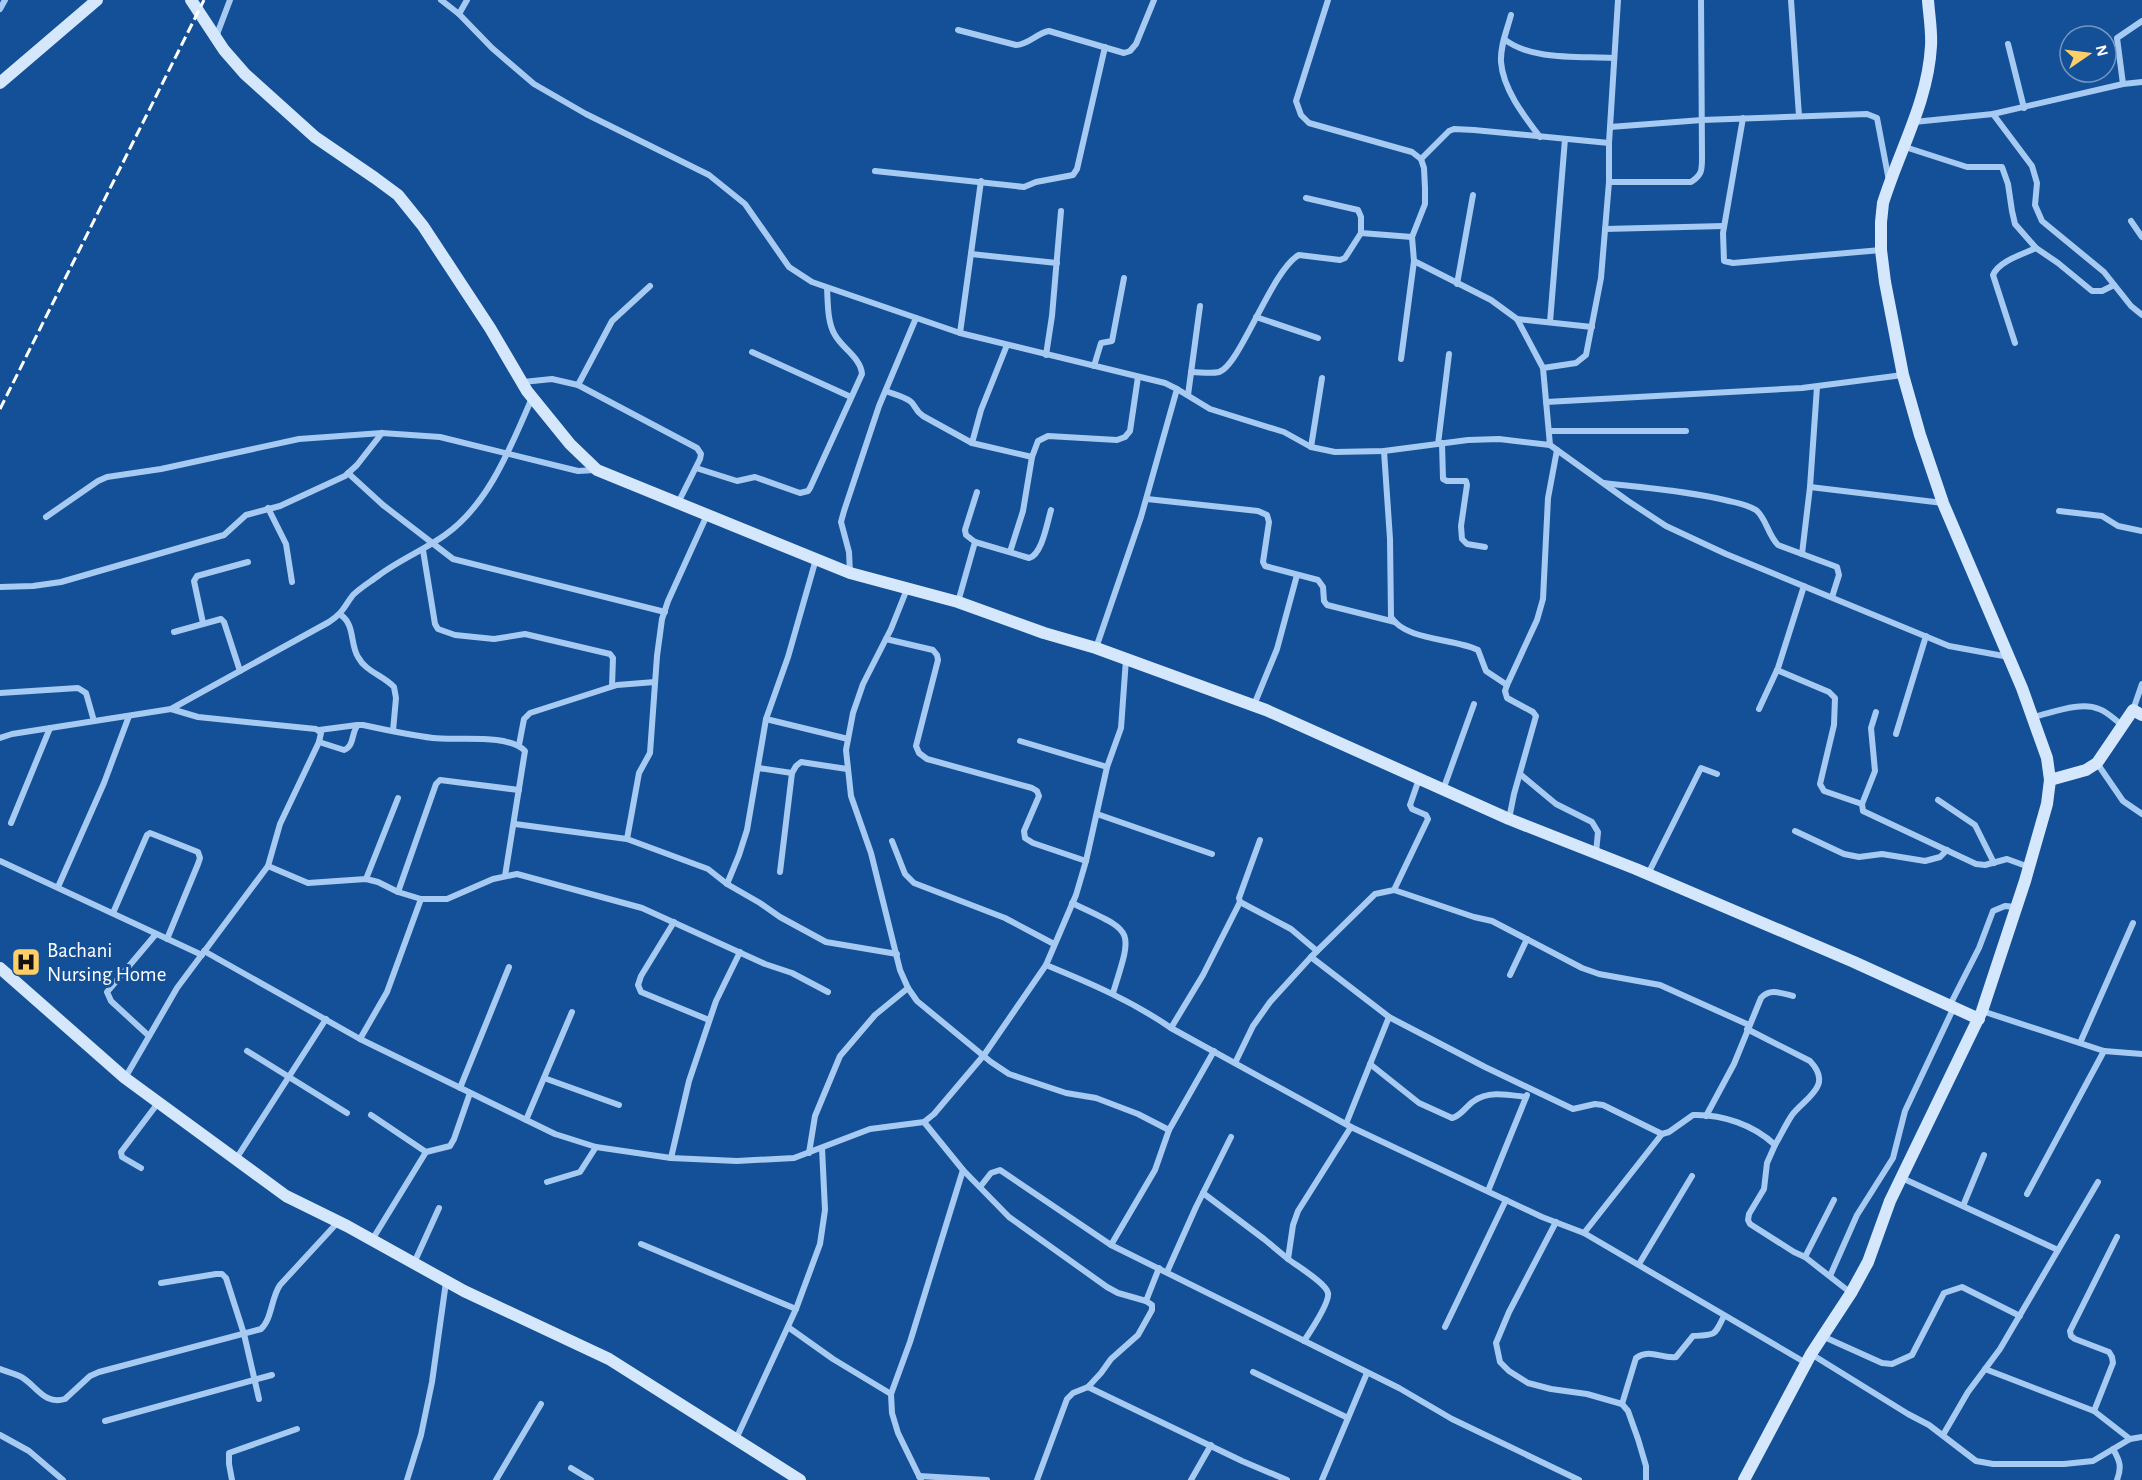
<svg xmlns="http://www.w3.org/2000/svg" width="2142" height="1480" font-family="'Alegreya Sans',sans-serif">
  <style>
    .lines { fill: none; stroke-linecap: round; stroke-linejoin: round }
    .street { stroke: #a6caf2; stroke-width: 6 }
    .secondary { stroke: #d5e7fc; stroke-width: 12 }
    .rail { stroke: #fff; stroke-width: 3; stroke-dasharray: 10 4.5; stroke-linecap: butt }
    .labels { text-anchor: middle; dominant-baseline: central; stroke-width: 6; stroke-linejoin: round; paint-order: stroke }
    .poi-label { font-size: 21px; fill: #fff; stroke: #145097; text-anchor: start }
  </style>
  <rect width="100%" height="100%" fill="#145097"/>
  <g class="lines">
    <g class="street">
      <polyline points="441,0 459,14 492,48 534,84 586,114 709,175 745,204 789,267 812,282 960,333 1165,383 1177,389 1141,517 1096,648"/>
      <polyline points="1328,0 1296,101 1301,115 1309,123 1412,152 1421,159 1424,168 1425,188 1425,204 1412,237 1414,261 1491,300 1517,319 1543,368"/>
      <polyline points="1791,0 1799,116"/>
      <polyline points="0,9 5,0"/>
      <polyline points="459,14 467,0"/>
      <path d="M1511,15C1507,30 1500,46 1501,62C1503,89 1524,116 1540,137"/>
      <path d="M958,30L1016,45C1028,45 1037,33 1049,31L1124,53L1130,51L1136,44L1154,0"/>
      <polyline points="216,37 230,0"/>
      <path d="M1504,39C1532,61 1579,56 1613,58"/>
      <polyline points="2008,44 2024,108"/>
      <polyline points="2123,84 2117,38 2142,21"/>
      <polyline points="1993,114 2032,166 2037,183 2035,205 2042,221 2104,272 2131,306 2142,315"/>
      <polyline points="1743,118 1723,233 1724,261 1733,263 1881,250"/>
      <polyline points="1914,122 1993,114 2123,84 2142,82"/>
      <polyline points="1610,127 1702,120 1867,114 1877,118 1889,181"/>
      <polyline points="1905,147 1967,167 2002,167 2008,184 2012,211 2015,224 2036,248 2058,263 2092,291 2102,291 2114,285"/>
      <polyline points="1421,159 1449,131 1454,129 1474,130 1609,143"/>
      <polyline points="875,171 1024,187 1036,182 1073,175 1077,169 1105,47"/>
      <path d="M1609,182H1691C1702,175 1702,170 1702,158L1701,0"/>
      <polyline points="1306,198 1358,210 1361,217 1361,233"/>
      <polyline points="2131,221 2142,237"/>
      <polyline points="1605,229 1724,226"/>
      <polyline points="971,254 1057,263"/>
      <polyline points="1457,284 1473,195"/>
      <polyline points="1256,317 1318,338"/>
      <polyline points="1517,319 1592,327"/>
      <polyline points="1550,322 1565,139"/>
      <polyline points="960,333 981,181"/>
      <path d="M2015,343L1993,275C1999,261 2023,254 2036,248"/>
      <polyline points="752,352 851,397"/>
      <polyline points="1046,355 1052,316 1061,211"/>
      <polyline points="1401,359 1414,261"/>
      <polyline points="1094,366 1101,343 1112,341 1124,278"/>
      <path d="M1191,372C1200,372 1211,374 1219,372C1240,366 1272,269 1299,255L1340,260L1345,258L1361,233L1412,237"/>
      <polyline points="523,382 552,379 578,385 697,448 701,454 700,459 678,503"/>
      <polyline points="578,385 612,321 650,286"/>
      <polyline points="1177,389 1210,409 1284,432 1311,447 1335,452 1384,451 1468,440 1499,439 1550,445 1543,368 1576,363 1586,355 1601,278 1609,182 1609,143 1618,0"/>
      <path d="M886,391C893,394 903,396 910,401C916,405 914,410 923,416L972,443L1032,457"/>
      <polyline points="1188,395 1200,306"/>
      <polyline points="1546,402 1802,388 1903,375"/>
      <polyline points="1549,431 1686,431"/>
      <polyline points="972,443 981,410 1007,345"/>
      <polyline points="1442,443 1443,479 1447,481 1466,481 1467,485 1461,526 1462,539 1467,544 1485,547"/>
      <polyline points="1438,444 1449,354"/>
      <polyline points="1550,445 1628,501 1666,526 1726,554 1949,646 2009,657"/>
      <polyline points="1311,447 1322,378"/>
      <path d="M1384,451L1390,539L1391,617C1406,641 1454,638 1478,650L1486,671L1507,685L1505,691L1507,698L1533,712L1536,716L1514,794L1509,819"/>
      <path d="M696,468L737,481L755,477L800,493L808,491L810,488L862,374C861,358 842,348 835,335C827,322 828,302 827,288"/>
      <polyline points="348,473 383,505 453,559 665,612"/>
      <path d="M1604,483C1645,488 1688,491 1729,501C1738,503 1748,505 1756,510C1766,518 1768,535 1778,545L1837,567L1839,575L1832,597"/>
      <polyline points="1810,487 1943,503"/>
      <polyline points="1147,499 1258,511 1267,515 1269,522 1263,562 1265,566 1318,580 1323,587 1324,601 1327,605 1395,622"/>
      <polyline points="268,508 286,544 292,582"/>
      <polyline points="2059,511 2102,516 2118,526 2142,531"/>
      <polyline points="46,517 98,481 107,477 161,469 299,439 382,433 440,437 578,471 595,470"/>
      <path d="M975,542L1029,558C1042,555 1047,523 1051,510"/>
      <polyline points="423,550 435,624 438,629 455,635 494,639 525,634 610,654 613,658 612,686"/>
      <polyline points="1010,552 1023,511 1032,457 1038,441 1048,436 1117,440 1125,437 1130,431 1138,377"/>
      <polyline points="1802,554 1810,487 1817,387"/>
      <polyline points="816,559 788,657 766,719 848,739"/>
      <polyline points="850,573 849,552 841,522 844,511 879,406 916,318"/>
      <polyline points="0,587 33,586 61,582 224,535 246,515 280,506 345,476 357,465 382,433"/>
      <polyline points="907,589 891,629 863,684 853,713 846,750 851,796 871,853 900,970 908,988 917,1001 991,1062 1009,1074 1066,1093 1096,1098 1138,1114 1169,1130"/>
      <polyline points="958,602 975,542 966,535 965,530 977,492"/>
      <path d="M341,615C355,625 350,644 358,657C366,672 383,675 394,687L396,698L393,731"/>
      <polyline points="203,623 194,581 197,576 248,562"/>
      <polyline points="174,632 221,619 224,622 240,671"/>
      <polyline points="886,639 933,650 937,655 938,660 916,746 919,753 927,759 1032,788 1037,791 1039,796 1024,831 1025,838 1033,843 1086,861"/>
      <polyline points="1777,670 1829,692 1835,698 1834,725 1820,784 1824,791 1862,804"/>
      <polyline points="1507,685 1537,620 1543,599 1548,498 1557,450"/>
      <polyline points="0,693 78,688 86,693 94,721"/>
      <polyline points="1254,705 1277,649 1297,575"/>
      <polyline points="1759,709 1778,668 1804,586"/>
      <polyline points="2133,710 2142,684"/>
      <polyline points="1876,712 1871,728 1875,771 1862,804 1863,811 1976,864 1985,865 2007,859 2029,867"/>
      <path d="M2033,717C2052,713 2080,701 2099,709C2108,712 2115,720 2123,726"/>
      <polyline points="319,730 357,725"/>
      <polyline points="1896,734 1926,636"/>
      <path d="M0,738L12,734L171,709L329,622C344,612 343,608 353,595C360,588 370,582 378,576C399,560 424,550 445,535C489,504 511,446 532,398"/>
      <polyline points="1020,741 1107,767"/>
      <path d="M319,742L344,750C355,746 351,732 358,725H363C386,730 409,735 433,738C457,741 507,733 525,751L524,757L505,876"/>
      <polyline points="519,745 524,719 530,713 617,685 655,682"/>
      <polyline points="2097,763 2123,801 2142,814"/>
      <polyline points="758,768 792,773"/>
      <polyline points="1520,774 1556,804 1592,822 1598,832 1596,853"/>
      <polyline points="1443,790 1474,704"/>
      <polyline points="1938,800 1975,825 1994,863"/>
      <polyline points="1097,814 1212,854"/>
      <polyline points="11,823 50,728"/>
      <polyline points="515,824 627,839 708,869 727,884 760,903 780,917 826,942 897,954"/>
      <polyline points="1795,831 1844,854 1859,857 1882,854 1925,861 1940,857 1947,850"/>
      <polyline points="627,839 639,773 650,753 657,656 662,619 668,601 707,515"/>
      <polyline points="1260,840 1239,898 1240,902 1291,929 1317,951"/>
      <polyline points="892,841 905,874 914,883 1005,918 1054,944"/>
      <polyline points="0,861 202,955"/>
      <polyline points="268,866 308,883 366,879 378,882 398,892 421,899 447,899 493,879 517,874 642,908 765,964 792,973 828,992"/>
      <polyline points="780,872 792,773 796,766 801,762 847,769"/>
      <polyline points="1648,874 1701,768 1717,774"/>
      <polyline points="366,879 398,798"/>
      <polyline points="727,884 739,855 747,830 766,719"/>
      <polyline points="58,887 104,783 129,716"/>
      <polyline points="1394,890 1474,917 1492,921 1582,968 1599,974 1660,985 1749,1025"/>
      <polyline points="398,892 436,784 440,780 519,790"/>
      <path d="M1072,903C1134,933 1134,926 1113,993"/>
      <polyline points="113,913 147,835 150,833 198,852 200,858 198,864 167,939"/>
      <polyline points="674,922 641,976 638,985 641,992 709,1020"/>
      <polyline points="204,951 360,1039 555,1134 596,1147 671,1158 737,1161 794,1158 870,1129 924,1122 934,1114 984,1055 1046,965 1076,895 1086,861 1107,767 1121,728 1126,659"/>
      <path d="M1311,957L1389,1017L1485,1067L1573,1109L1595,1104L1603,1105L1662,1134L1669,1132L1693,1115C1722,1114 1754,1125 1775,1145L1767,1163L1764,1189L1749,1214L1748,1220L1750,1224L1794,1252L1805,1257L1851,1293"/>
      <path d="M1046,965C1090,983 1132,1001 1171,1028L1351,1127L1542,1217L1584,1233L1806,1363"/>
      <polyline points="1510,975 1527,939"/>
      <polyline points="1950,1005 1979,948 1993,911 2005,906 2016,907"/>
      <polyline points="1982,1011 2104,1051 2142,1054"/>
      <polyline points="1171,1028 1203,975 1240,902"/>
      <path d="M1747,1029L1810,1061C1834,1086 1805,1098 1792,1115C1786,1124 1781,1135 1775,1145"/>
      <polyline points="149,1036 111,1001 107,992 156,934"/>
      <polyline points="360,1039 387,992 421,899"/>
      <polyline points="2080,1043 2133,923"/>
      <polyline points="247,1051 347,1113"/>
      <polyline points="1235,1063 1253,1026 1270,1002 1311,957 1375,894 1394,890 1428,819 1426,815 1412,809 1410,805 1419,779"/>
      <path d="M1370,1064L1419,1103L1452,1118C1461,1116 1466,1106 1474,1101C1488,1090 1510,1095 1526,1097"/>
      <polyline points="125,1078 177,988 268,866 280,824 319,742 321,733 316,729 198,717 171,709"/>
      <polyline points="544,1078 619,1105"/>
      <polyline points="460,1088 509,967"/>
      <polyline points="371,1115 426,1152"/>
      <path d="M1706,1116L1734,1064L1761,998C1770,988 1781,993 1793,996"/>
      <polyline points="526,1120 572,1012"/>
      <polyline points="924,1122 963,1170 1009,1217 1107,1287 1118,1293 1146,1301 1159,1268"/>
      <polyline points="1346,1124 1389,1017"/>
      <polyline points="809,1153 815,1116 840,1056 875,1015 908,988"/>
      <polyline points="671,1158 689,1081 716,1001 740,952"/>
      <polyline points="236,1159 326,1019"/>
      <polyline points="141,1168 122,1157 121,1152 158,1103"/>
      <polyline points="1902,1178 2058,1250"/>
      <polyline points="547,1182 580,1172 596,1147"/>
      <polyline points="980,1187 991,1173 1000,1170 1111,1245 1399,1388 1452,1419 1579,1480"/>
      <polyline points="1488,1191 1527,1095"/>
      <polyline points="1203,1193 1264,1239 1288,1259"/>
      <polyline points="2027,1194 2104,1051"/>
      <polyline points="1963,1206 1984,1155"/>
      <polyline points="1556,1222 1509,1312 1496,1343 1500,1362 1509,1371 1528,1383 1551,1389 1587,1394 1622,1404 1628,1411 1638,1439 1646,1466 1646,1480"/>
      <polyline points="1584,1233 1662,1134"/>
      <polyline points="372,1240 426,1152 450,1146 454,1139 470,1093"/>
      <polyline points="641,1244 796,1309"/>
      <polyline points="1111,1245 1155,1170 1169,1130 1214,1051"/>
      <polyline points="1805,1257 1834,1200"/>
      <polyline points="414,1263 439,1208"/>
      <polyline points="1639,1264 1692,1176"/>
      <polyline points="1167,1272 1196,1207 1231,1137"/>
      <polyline points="1830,1276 1857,1215 1893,1158 1905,1111 1954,1007"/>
      <polyline points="161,1283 216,1274 222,1274 226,1278 244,1334 259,1399"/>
      <polyline points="788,1327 833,1359 891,1394"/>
      <polyline points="1445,1327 1506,1200"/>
      <polyline points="1822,1336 1882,1363 1892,1364 1912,1355 1944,1293 1962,1287 2020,1316"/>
      <path d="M1304,1341C1310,1332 1330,1302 1328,1293C1326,1283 1297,1266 1288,1259L1293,1225L1298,1211L1351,1127"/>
      <polyline points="1811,1354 1908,1414 1929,1425 1976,1461 1993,1464 2064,1464 2093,1461 2130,1439 2142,1437"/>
      <path d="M0,1369C7,1372 17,1374 23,1378C38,1388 45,1405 65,1399L90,1376L99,1372L261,1329C272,1319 271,1298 280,1285L338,1222"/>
      <polyline points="1985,1369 2094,1411 2130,1439"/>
      <polyline points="1253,1372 1348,1418"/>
      <polyline points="1088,1387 1242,1461 1287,1480"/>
      <path d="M1622,1404L1636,1358C1650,1348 1661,1359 1676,1357L1693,1336C1716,1335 1714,1336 1724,1316"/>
      <polyline points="2094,1411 2113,1363 2112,1357 2109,1352 2075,1339 2071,1336 2070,1331 2117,1237"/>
      <polyline points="105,1421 272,1375"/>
      <polyline points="0,1435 29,1451 63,1480"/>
      <polyline points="1943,1435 1968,1392 2000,1349 2098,1182"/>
      <polyline points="736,1439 796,1309 820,1244 825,1210 822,1148"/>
      <path d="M2113,1449C2120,1461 2122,1467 2117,1480"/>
      <polyline points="571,1468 591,1480"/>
      <polyline points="919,1476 987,1480"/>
      <polyline points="232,1480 229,1464 229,1453 297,1429"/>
      <polyline points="407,1480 421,1435 432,1382 446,1282"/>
      <polyline points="496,1480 541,1404"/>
      <polyline points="921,1480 898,1433 892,1413 891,1394 910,1342 963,1170"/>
      <polyline points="1037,1480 1067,1399 1073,1393 1088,1387 1101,1373 1111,1359 1138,1335 1152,1310 1152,1305 1146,1301"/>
      <polyline points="1191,1480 1211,1445"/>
      <polyline points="1322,1480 1367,1373"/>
    </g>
    <g class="secondary">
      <polyline points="191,0 224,50 245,74 315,137 375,178 398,195 423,226 490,328 527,391 570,444 597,470 850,573 958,602 1044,633 1096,648 1266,710 1509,819 1636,869 1854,962 1979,1019"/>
      <polyline points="0,83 97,0"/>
      <polyline points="2050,780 2086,770 2097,763 2133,710 2142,715"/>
      <polyline points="0,968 125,1078 286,1196 347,1226 464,1291 609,1359 800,1480"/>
      <path d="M1744,1480L1811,1354L1851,1293L1868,1262L1890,1201L1982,1011L2025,881L2047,804L2050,780L2047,758L2022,688L1943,503L1920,435L1903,375L1885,282L1881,250V222L1883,203C1899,151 1928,102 1931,46C1932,31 1929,15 1928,0"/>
    </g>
    <polyline class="rail" points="0,409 204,0"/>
  </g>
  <defs>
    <g id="hospital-square" transform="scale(1.5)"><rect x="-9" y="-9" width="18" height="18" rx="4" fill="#ffcf67" stroke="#145097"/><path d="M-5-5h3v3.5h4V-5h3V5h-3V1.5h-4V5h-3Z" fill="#111"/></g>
  </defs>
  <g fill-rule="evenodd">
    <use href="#hospital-square" x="26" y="962"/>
  </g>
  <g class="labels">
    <g class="poi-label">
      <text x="47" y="950">Bachani<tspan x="47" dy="24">Nursing Home</tspan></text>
    </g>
  </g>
  <g transform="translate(2088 54) rotate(76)"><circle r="28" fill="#145097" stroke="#7296c1" stroke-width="1.5"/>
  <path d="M0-4.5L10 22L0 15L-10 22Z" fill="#ffcf67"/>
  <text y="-9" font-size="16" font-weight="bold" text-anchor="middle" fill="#ffffff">N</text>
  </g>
</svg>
